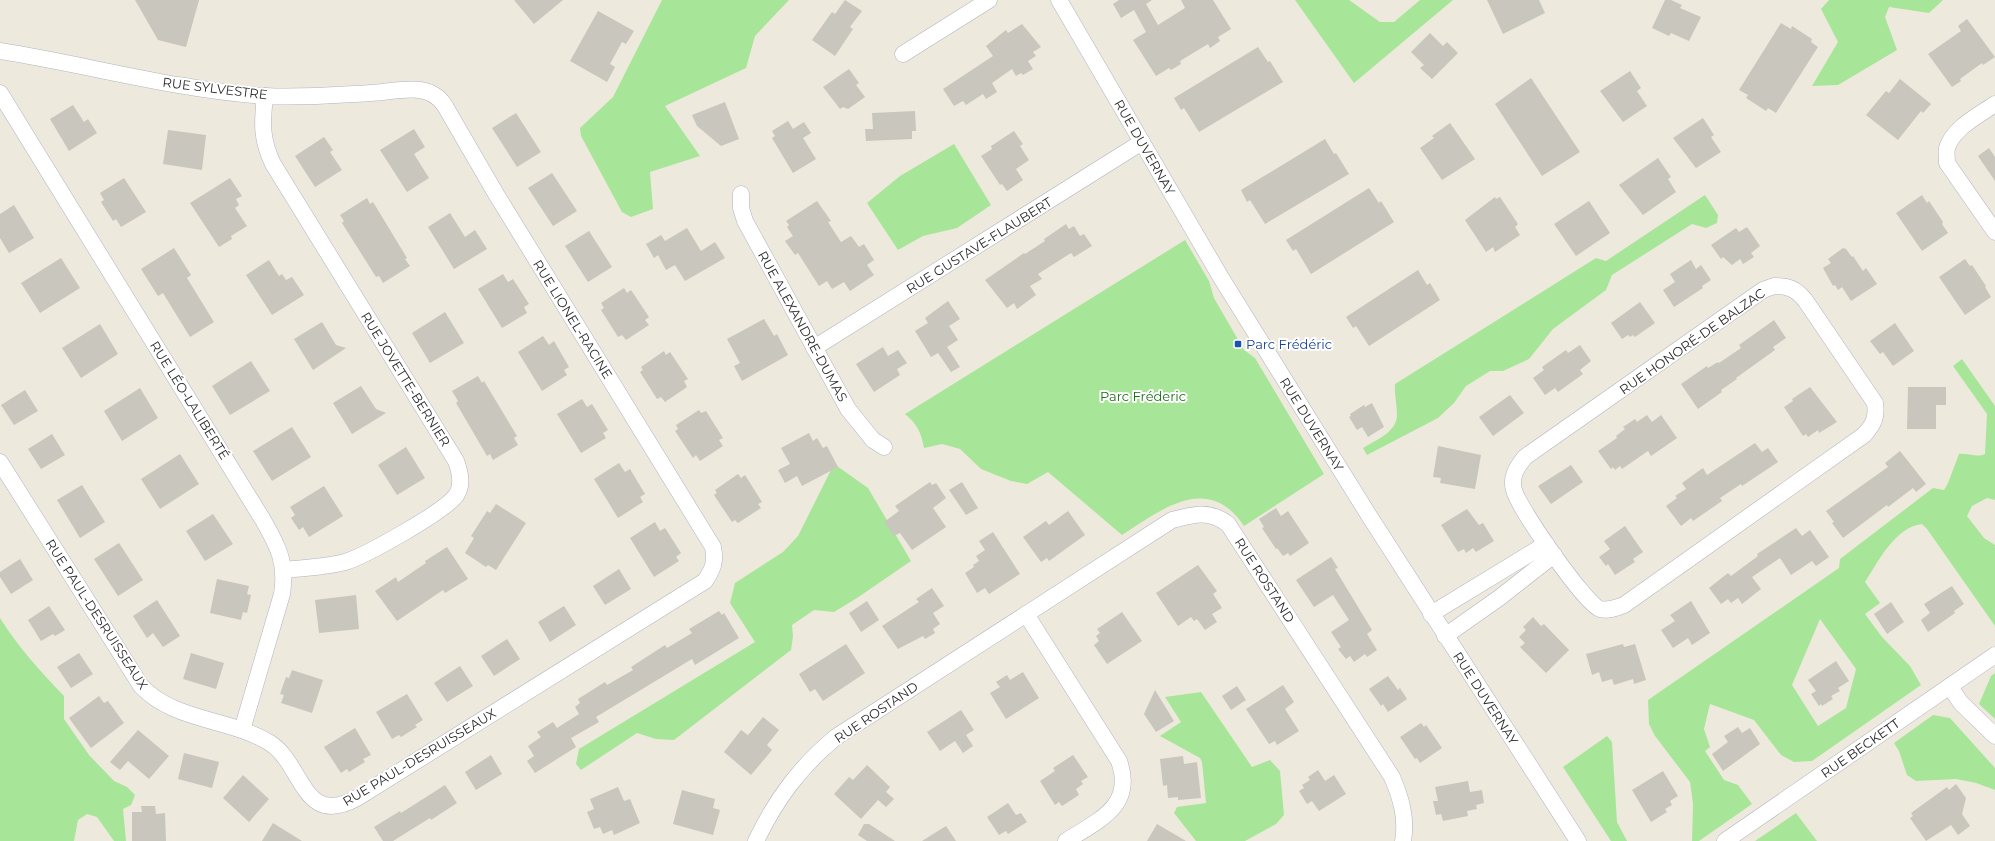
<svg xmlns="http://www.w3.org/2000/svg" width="1995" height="841" font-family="Montserrat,sans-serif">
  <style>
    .green { fill: #a7e698; fill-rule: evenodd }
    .building { fill: #c9c6bd }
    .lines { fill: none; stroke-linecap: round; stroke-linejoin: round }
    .minor-casing { stroke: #b2b2c0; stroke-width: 17 }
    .minor { stroke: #fff; stroke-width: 16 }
    .transit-dot { fill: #1a4fb4; stroke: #fff; stroke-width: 1.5 }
    .labels { text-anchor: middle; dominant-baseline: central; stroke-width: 4; stroke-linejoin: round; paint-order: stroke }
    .street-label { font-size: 13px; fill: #2c2c2c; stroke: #fff }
    .transit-label { font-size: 13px; fill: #164399; stroke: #fff; text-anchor: start }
    .park-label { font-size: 13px; fill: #1d6d18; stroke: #fff }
  </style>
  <rect width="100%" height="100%" fill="#eee9dd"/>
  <g class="green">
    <polygon points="662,0 789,0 755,36 746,68 665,106 700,156 650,172 653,209 631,217 622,212 581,136 580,128 613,97"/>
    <polygon points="1295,0 1349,0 1380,22 1394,22 1420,0 1453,0 1354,83"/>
    <polygon points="1829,0 1943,0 1929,13 1889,7 1885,17 1897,50 1838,85 1812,86 1838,42 1821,9"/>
    <polygon points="954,144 991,205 957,228 923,236 898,250 867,203 900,176"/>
    <path d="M1705,195L1718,215L1717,223L1706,228L1692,224L1612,275L1606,290L1553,329L1529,359L1503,371H1490L1466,386L1454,403L1438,418L1367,455L1363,448C1376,440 1397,432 1397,415C1397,404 1394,394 1395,384L1596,258L1606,261Z"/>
    <path d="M1185,240L1209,281L1214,298L1244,350L1255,358L1324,474L1244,526C1208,472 1161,510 1122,535L1048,472L1027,484L1011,481L981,469L960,449L942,444L924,448C921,432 917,424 905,414Z"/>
    <path d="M1962,359L1995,406V500L1987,498L1972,506L1967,516L1984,538L1995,545V626L1927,529L1922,524C1895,527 1878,562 1865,582L1880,603L1865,614L1882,637L1910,666L1921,685L1812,761L1794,762L1781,755L1754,720L1710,704L1704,729L1710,747L1705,751L1724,780L1738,785L1752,804L1699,841H1692L1693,804L1690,782L1655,736L1649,724L1648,700L1839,568L1840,559L1933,488L1944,490L1948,483L1959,454C1968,453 1977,458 1985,454L1987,414L1953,366ZM1820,619L1856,669L1846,708L1818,726L1792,685Z"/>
    <polygon points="837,466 868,488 911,561 857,598 834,612 814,610 792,625 793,636 791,650 674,740 656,739 637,733 581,770 576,764 579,749 755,642 730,603 735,583 783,552 798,536 832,468"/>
    <path d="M0,618C19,648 39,670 64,696V719L89,755L114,781L127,787L135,795L131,805L123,809L126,841H114L97,817L87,814L78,820L74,841H0Z"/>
    <polygon points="1995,673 1995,719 1979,704 1991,676"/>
    <polygon points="1201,692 1252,767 1270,760 1280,771 1284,815 1276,824 1245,841 1196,841 1174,813 1177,807 1206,803 1202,762 1200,758 1160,736 1181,722 1165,697"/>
    <polygon points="1933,715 1950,718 1995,768 1995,790 1976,783 1956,779 1916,781 1907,775 1899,751 1894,743"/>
    <polygon points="1607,736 1612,742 1617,822 1627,841 1611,841 1563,767"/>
    <polygon points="1796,813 1817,841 1755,841"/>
  </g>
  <g class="building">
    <polygon points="135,0 199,0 186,47 158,40"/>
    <polygon points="514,0 563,0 534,24"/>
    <polygon points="845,0 862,11 850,27 853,29 835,56 812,40 832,12 835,14"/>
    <polygon points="1119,0 1152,0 1146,4 1158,25 1185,8 1181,0 1213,0 1231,29 1218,37 1220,41 1210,48 1208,44 1180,61 1181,64 1171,70 1169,68 1156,76 1133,40 1146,32 1134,10 1121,18 1113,4"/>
    <polygon points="1487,0 1539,0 1545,13 1503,34"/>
    <polygon points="1665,0 1671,0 1682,5 1680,8 1701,17 1689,41 1671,33 1669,36 1652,28"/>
    <polygon points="598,11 634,31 626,44 622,42 610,64 615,67 607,82 570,61"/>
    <polygon points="1967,19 1995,57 1983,65 1982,63 1960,79 1961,81 1952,87 1928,54 1961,31 1958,26"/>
    <polygon points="1781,23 1791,29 1792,26 1812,39 1811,42 1818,47 1776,113 1768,108 1766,111 1746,98 1748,95 1739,90"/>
    <polygon points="1022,24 1041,47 1033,52 1036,56 1028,61 1033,69 1023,75 1021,73 1016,76 1012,69 992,83 997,92 986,99 983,94 966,105 963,101 954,106 943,89 993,56 986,46 1006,30 1008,33"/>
    <polygon points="1430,33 1443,46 1447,42 1458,53 1432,79 1420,68 1424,65 1411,52"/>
    <polygon points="1258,47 1268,62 1270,61 1283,82 1199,132 1184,108 1181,110 1174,98"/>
    <polygon points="849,69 859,83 856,85 865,97 848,109 843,107 840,109 823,87"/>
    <polygon points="1630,71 1641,88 1637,91 1647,106 1623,122 1600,91"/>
    <polygon points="1531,78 1580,152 1542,176 1495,104"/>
    <polygon points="1900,79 1931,104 1923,113 1921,111 1898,140 1866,115 1886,91 1889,93"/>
    <polygon points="725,102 739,139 721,146 697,126 692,115"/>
    <polygon points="73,105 84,122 88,119 97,133 69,151 50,119"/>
    <polygon points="915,111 916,131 912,131 912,139 866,141 865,129 873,129 872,113"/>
    <polygon points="516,113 541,152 517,167 492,128"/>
    <polygon points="1703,118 1714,135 1711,137 1721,152 1696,168 1673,138"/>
    <polygon points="788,121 793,129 804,122 811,133 803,138 816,159 793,173 772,138 775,136 772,131"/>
    <polygon points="1450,123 1475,159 1442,180 1420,148 1434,138 1432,136"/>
    <polygon points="414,129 425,147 414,154 429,178 407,192 380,150"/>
    <polygon points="168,130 206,135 202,170 163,164"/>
    <polygon points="1014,131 1023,144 1020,146 1029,160 1016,169 1023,180 1007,191 1002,184 1000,185 981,156 992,149 991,146"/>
    <polygon points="324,137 333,150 330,152 342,170 315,187 295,156"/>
    <polygon points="1325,139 1334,154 1336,153 1349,174 1265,224 1250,200 1247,202 1241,190"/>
    <polygon points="1989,148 1995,157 1995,181 1978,156"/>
    <polygon points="1658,158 1671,177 1668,179 1676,192 1643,215 1619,185"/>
    <polygon points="552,173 577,211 553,226 528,188"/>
    <polygon points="124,178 146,212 121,227 116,219 113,221 101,202 104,200 100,193"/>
    <polygon points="230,178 242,196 236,199 239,205 235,208 247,226 231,236 232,239 219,247 190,203"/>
    <polygon points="1369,188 1379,203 1381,201 1394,222 1311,274 1296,249 1293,251 1286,240"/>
    <polygon points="1922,195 1927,203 1929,201 1943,222 1942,224 1948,233 1922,251 1896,213"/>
    <polygon points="1495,197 1496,199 1500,197 1518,224 1515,227 1520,235 1495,252 1493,247 1486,252 1465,220"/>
    <polygon points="367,198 370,204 373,202 407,258 405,259 410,266 383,283 379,276 376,277 342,223 344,221 340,215"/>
    <polygon points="817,201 831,221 828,222 841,242 851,236 859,247 864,244 874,260 867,265 874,275 850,291 844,282 832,289 827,281 819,286 798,253 795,255 785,241 793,236 787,227 789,225 786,221"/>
    <polygon points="1589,201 1610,233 1576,256 1554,224"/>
    <polygon points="14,205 34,238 9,253 0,238 0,214"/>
    <polygon points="450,213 465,237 475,230 487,249 454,269 428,227"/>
    <polygon points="1066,224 1069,229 1074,226 1080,236 1084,234 1092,246 1074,257 1071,253 1038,274 1042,279 1030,286 1036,295 1017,309 1014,303 1007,308 985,280 1024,253 1025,254 1045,241 1044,239"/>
    <polygon points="1747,227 1760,246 1751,253 1754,257 1743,264 1740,259 1732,265 1723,257 1721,259 1711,245 1736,228 1739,232"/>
    <polygon points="687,228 701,251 715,242 725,258 685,281 675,265 666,270 658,255 654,258 646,244 661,235 665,241"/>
    <polygon points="589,231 612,267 588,282 565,246"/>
    <polygon points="174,248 191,275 187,278 214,322 190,337 163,293 158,296 141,269"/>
    <polygon points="1843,248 1846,249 1852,257 1853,256 1863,271 1866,268 1877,284 1851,301 1842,287 1838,290 1835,285 1833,286 1823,268 1831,263 1828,259"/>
    <polygon points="61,258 80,288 40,313 21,283"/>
    <polygon points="1965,259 1970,266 1972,265 1986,286 1985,287 1991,297 1965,315 1939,277"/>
    <polygon points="269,260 279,276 282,274 286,280 292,277 304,295 272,315 246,275"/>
    <polygon points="1691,260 1696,269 1701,265 1711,280 1702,286 1703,288 1674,307 1663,290 1675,282 1670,274"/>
    <polygon points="1418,270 1427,285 1430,283 1440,300 1369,346 1356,326 1353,328 1346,317"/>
    <polygon points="503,274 508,282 513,279 529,304 524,307 527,313 502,328 478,289"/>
    <polygon points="624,288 627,293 631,290 649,317 645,320 649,325 626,340 622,335 618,337 601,310 604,308 601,303"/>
    <polygon points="948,301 960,319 949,326 958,340 947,347 960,367 951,372 938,353 931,357 915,331 928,323 925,318"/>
    <polygon points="1640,302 1655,323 1635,337 1633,335 1630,337 1628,335 1622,339 1611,323"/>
    <polygon points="445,312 464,343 430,363 412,333"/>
    <polygon points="764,319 774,336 777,334 788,355 742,381 734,366 740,363 727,339"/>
    <polygon points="1774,320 1786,338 1773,347 1775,350 1736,378 1737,379 1721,390 1722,392 1698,409 1681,384 1707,366 1708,368 1718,362 1719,363 1741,348 1739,345"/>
    <polygon points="322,322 336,345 346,348 313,370 294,339"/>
    <polygon points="1895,323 1914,351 1893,366 1883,352 1880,354 1870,341"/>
    <polygon points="100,324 118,354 81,378 62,348"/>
    <polygon points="543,336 549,345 554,341 569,367 564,370 567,375 542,391 518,352"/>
    <polygon points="1580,345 1591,361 1580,370 1583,374 1558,392 1555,388 1545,395 1533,378 1544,370 1542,367 1566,350 1568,353"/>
    <polygon points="883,347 888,356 898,350 907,363 897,369 900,375 874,392 856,364"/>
    <polygon points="664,351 666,355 670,352 688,379 684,381 687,387 665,402 661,397 657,399 640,372 643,370 641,367"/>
    <polygon points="251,361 270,391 230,415 212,386"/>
    <polygon points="478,376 482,383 484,381 517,436 514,438 518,445 493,460 490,454 487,456 456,403 458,401 452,391"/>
    <polygon points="361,386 376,409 386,413 352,434 333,403"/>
    <polygon points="1810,387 1837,422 1819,433 1818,430 1808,437 1806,434 1803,436 1784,407 1793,401 1792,399"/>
    <polygon points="1908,387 1946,387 1946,405 1936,405 1936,429 1907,429"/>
    <polygon points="140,388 158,418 122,441 104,411"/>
    <polygon points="25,390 38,411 14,425 1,405"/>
    <polygon points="1510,395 1524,413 1493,436 1479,417"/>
    <polygon points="582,399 587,407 592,404 608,430 603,433 606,438 581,453 557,414"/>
    <polygon points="1372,403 1384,427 1368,437 1362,427 1357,430 1349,417 1351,416 1350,414 1364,405 1365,407"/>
    <polygon points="699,410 701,413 706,411 723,438 719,440 723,446 700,461 696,455 693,458 675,431 678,429 676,425"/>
    <polygon points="1647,415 1652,422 1661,415 1677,438 1651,456 1648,451 1622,469 1620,466 1615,470 1613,467 1611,469 1598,451 1617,438 1616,436 1625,429 1623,427 1635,419 1637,422"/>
    <polygon points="292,427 311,457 272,481 253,451"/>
    <polygon points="809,433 813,441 817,438 823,448 827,446 838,467 802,486 797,476 785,483 778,470 790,464 781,448"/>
    <polygon points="52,434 65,455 41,469 28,449"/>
    <polygon points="1755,443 1762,452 1768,448 1778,462 1742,486 1741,484 1720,498 1722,501 1693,521 1691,518 1681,526 1666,506 1677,498 1675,496 1686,489 1682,483 1703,468 1707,475"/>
    <polygon points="1438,446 1481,455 1475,489 1440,483 1441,478 1433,477"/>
    <polygon points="406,447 425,478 397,495 378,465"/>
    <polygon points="1900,451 1926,484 1916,492 1913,488 1888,507 1887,505 1843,538 1832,523 1834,522 1826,511 1888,467 1885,463"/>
    <polygon points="180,454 199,484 160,509 141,479"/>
    <polygon points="619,463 625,472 630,469 645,494 640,497 643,502 618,518 594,479"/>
    <polygon points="1571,465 1583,482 1551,504 1538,486"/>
    <polygon points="738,474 741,478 745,475 762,502 758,504 761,508 738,523 735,520 732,522 714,495 717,493 715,490"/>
    <polygon points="930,482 932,485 936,483 946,498 933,508 946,527 912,550 900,533 894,536 884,522 899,511 895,506"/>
    <polygon points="962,482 978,508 966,515 949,490"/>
    <polygon points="82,485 105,522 80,538 57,500"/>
    <polygon points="324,486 343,516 309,537 303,527 299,530 291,518 295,515 290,507"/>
    <polygon points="496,504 526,523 496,570 488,565 486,567 465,553 474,538 471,536 487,511 490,513"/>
    <polygon points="1276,508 1281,516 1288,511 1309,543 1290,556 1288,553 1283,556 1277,548 1276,549 1262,528 1264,527 1259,519"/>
    <polygon points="1467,509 1479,525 1483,523 1494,541 1476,552 1473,548 1466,553 1464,549 1458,552 1441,525"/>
    <polygon points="1068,511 1085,535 1049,561 1047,558 1041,562 1023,537 1046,521 1049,525"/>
    <polygon points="213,514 233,544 205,561 186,531"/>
    <polygon points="655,522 660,531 665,528 681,553 676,557 679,561 654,577 630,538"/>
    <polygon points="1625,526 1643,552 1633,559 1635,562 1615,575 1608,564 1606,566 1599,557 1610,549 1604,541"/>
    <polygon points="1796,528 1802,536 1810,530 1829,557 1816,566 1812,561 1791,575 1780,558 1752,577 1761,589 1742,604 1738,598 1731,603 1728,599 1721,604 1709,588 1728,573 1731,576 1758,556 1757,554"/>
    <polygon points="993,532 1020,574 989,594 985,588 977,593 965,573 974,567 973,565 979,561 976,556 985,550 979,541"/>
    <polygon points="119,543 143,580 118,596 94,559"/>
    <polygon points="447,547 468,579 445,593 443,590 397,621 375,591 396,577 398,582 426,563 425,561"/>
    <polygon points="1331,557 1338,568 1335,569 1372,630 1367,634 1377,650 1367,657 1365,654 1354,662 1350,656 1346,659 1338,649 1341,647 1331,632 1349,620 1333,595 1314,607 1296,580"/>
    <polygon points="20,559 33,580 11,594 0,577 0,572"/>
    <polygon points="1198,565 1217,591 1213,594 1222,608 1212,614 1217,622 1205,630 1197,619 1194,621 1191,617 1178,626 1156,593"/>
    <polygon points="619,569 631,589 605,605 593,586"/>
    <polygon points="217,579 249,586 247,594 251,595 247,613 243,612 241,620 210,613"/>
    <polygon points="1952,586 1964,604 1954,611 1955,613 1928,632 1921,620 1930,613 1924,604"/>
    <polygon points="932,588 944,606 933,613 940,624 933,629 935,633 925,639 923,636 898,649 882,626 919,602 916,599"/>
    <polygon points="356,595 359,629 319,633 315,600"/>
    <polygon points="157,600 180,636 163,647 153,633 147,638 133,616"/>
    <polygon points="867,601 879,620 861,632 849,613"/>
    <polygon points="1691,601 1710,633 1692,645 1688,638 1673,648 1661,630 1675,621 1670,615"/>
    <polygon points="1891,602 1904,622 1887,634 1874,614"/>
    <polygon points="49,606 65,630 55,636 53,634 41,641 28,620"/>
    <polygon points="564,606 576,625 550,642 538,622"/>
    <polygon points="719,611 722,615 724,613 739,638 695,665 692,659 596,717 599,722 571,738 576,747 535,773 527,761 534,756 528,746 541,737 537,732 553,722 557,728 579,714 575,707 580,703 578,699 605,682 607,685 633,670 631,667 665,645 667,648 692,633 689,629"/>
    <polygon points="1122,612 1142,641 1107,664 1094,645 1099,641 1096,636 1100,633 1097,629"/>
    <polygon points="1533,617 1541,626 1544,624 1569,650 1546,673 1520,647 1525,643 1519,637 1526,630 1523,627"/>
    <polygon points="507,639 520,659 494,676 481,656"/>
    <polygon points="846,644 865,673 823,701 815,689 810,692 799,674"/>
    <polygon points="1623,644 1624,647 1635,644 1646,680 1634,684 1633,679 1614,685 1612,679 1602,682 1599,672 1592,675 1586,654"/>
    <polygon points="79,653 93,674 71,688 57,667"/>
    <polygon points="191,653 224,663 216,689 183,679"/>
    <polygon points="1836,661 1849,681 1838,688 1840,691 1831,696 1833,699 1822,706 1821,704 1819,706 1811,694 1816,691 1808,680"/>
    <polygon points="460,666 473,686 447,702 434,683"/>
    <polygon points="292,670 323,680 312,713 281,703 284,695 280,694 286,677 289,678"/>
    <polygon points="1023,672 1039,698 1006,719 990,693 1000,687 996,682 1007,675 1010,680"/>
    <polygon points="1388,676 1398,690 1400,688 1407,699 1388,712 1383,704 1381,706 1369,689"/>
    <polygon points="1283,685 1294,702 1285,709 1299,731 1277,745 1275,741 1269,744 1246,709"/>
    <polygon points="1237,686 1246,700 1231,710 1222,696"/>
    <polygon points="1155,690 1174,721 1156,732 1144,714"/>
    <polygon points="407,694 423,720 415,725 417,727 401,737 399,735 392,739 376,712"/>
    <polygon points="99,696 104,703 108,701 124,723 91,748 69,718"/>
    <polygon points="961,710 974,730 966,735 973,746 963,753 955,741 940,751 927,732"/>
    <polygon points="763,717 779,730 767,745 772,750 751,775 724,752 741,730 748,735"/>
    <polygon points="1421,723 1424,727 1426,725 1442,748 1420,763 1417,758 1415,759 1400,737"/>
    <polygon points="1738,727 1742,733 1750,728 1760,744 1723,771 1712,754 1728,742 1724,736"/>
    <polygon points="355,728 371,755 363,759 365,762 349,772 347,769 341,773 324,747"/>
    <polygon points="138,730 169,756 149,779 128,761 120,770 110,762"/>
    <polygon points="184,753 219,762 212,788 178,779"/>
    <polygon points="491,755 502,774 476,790 465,772"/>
    <polygon points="1073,755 1088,777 1081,781 1083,784 1076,789 1079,795 1062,806 1059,802 1055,805 1040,781 1055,771 1053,768"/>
    <polygon points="1183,756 1184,764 1197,762 1201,798 1178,800 1178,797 1168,798 1167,785 1163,786 1160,759"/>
    <polygon points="867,765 890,787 886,792 894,799 886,807 878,800 861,819 834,794 849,777 853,780"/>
    <polygon points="1318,770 1325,781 1334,775 1346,794 1319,811 1312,801 1307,804 1299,791 1304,788 1302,785 1310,780 1308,777"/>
    <polygon points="1663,771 1678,796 1670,801 1672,805 1665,809 1667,812 1651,822 1632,790"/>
    <polygon points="243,775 269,799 249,822 223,798"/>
    <polygon points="1468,781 1470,792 1482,790 1484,803 1476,805 1477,809 1467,811 1468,816 1443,821 1441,814 1436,815 1433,801 1438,801 1435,787"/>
    <polygon points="1956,784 1966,798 1962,814 1970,826 1958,835 1951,825 1926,841 1910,818 1913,816 1911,813 1947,787 1949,790"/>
    <polygon points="445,785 457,803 431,820 430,818 393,841 383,841 374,827 400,811 401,813"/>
    <polygon points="618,787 624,801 630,799 640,823 614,835 612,830 603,834 600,827 594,829 587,812 594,809 590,799"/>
    <polygon points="682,790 715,799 713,808 720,810 713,835 673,824"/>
    <polygon points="1008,803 1016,815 1021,813 1027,822 1008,834 1006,831 999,835 987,817"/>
    <polygon points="141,806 155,806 156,814 165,813 166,841 132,841 132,812 142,812"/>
    <polygon points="273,823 302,841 262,841"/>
    <polygon points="864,824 869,824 895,841 867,841 858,835"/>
    <polygon points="1157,824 1186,841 1147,841"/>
    <polygon points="946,826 956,841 922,841"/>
  </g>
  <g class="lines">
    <g class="minor-casing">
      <g id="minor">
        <polyline points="1059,0 1220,276 1368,514 1578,841"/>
        <path d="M0,51C88,65 176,90 265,96C300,98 336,95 371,93C396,92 429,80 445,106L496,194L713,547C716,562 713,569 705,581L357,798C302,828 304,765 270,743C230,718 175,722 141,686L0,462"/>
        <polyline points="903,54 989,0"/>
        <path d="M0,93L263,520C278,546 287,563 282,594L242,730"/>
        <path d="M265,96C262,123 261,139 273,164L456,461C460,472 463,484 457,494C448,510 365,556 345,562C326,567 304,568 284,570"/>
        <path d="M1995,104C1979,115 1953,128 1947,148C1946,153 1947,158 1947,163L1995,232"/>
        <polyline points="741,194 741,208 745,221 848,409 873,440 884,447"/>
        <path d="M1774,286C1789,286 1796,289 1805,300L1875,403C1877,417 1874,424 1864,435L1624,605C1616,608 1608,611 1600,609C1585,604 1518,507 1514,490C1510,477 1517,467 1525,457L1763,290Z"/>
        <polyline points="814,348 1142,142"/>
        <path d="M1026,614L1119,761C1135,806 1099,820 1066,841"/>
        <polyline points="1431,614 1546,544"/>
        <polyline points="1445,636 1499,598 1554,555"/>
        <polyline points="1950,687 1961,703 1995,736"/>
        <path d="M756,841C776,799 800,767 836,737L1172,520C1195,514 1209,510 1228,524L1392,777C1401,798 1407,818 1403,841"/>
        <polyline points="1725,841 1995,655"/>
      </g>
    </g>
    <use href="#minor" class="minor"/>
  </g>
  <rect class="transit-dot" x="1234" y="340" width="8" height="8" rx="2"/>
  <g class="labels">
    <g class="street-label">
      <text transform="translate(215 88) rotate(7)">RUE SYLVESTRE</text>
      <text transform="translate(1145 147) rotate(60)">RUE DUVERNAY</text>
      <text transform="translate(979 245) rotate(-32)">RUE GUSTAVE-FLAUBERT</text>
      <text transform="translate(573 319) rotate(58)">RUE LIONEL-RACINE</text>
      <text transform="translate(803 326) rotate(61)">RUE ALEXANDRE-DUMAS</text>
      <text transform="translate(1692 341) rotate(-35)">RUE HONORÉ-DE BALZAC</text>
      <text transform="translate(406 379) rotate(58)">RUE JOVETTE-BERNIER</text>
      <text transform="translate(190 400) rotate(58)">RUE LÉO-LALIBERTÉ</text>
      <text transform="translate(1312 424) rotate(58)">RUE DUVERNAY</text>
      <text transform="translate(1265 580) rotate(57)">RUE ROSTAND</text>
      <text transform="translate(97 614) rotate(57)">RUE PAUL-DESRUISSEAUX</text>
      <text transform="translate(1486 698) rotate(57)">RUE DUVERNAY</text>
      <text transform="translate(876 712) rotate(-34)">RUE ROSTAND</text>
      <text transform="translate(1860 748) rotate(-35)">RUE BECKETT</text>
      <text transform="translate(419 757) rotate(-31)">RUE PAUL-DESRUISSEAUX</text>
    </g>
    <g class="transit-label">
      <text x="1246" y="344">Parc Frédéric</text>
    </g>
    <g class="park-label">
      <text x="1143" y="396">Parc Fréderic</text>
    </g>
  </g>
</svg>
